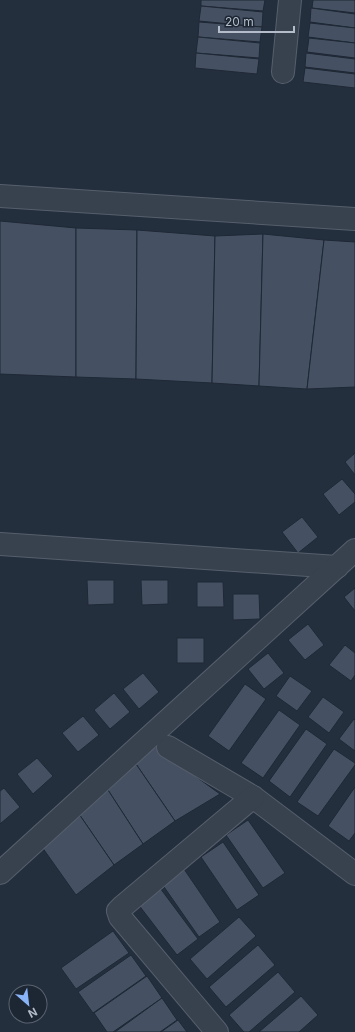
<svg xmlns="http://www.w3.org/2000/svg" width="355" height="1032" font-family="Inter,sans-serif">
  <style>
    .building { fill: #455162; stroke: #1f2835 }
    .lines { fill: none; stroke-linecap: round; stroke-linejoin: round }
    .minor-casing { stroke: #565f6c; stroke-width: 24 }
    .minor { stroke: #38414e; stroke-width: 22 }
  </style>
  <rect width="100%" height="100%" fill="#242f3e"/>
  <g class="building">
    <polygon points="201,0 265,0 263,11 201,6"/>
    <polygon points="313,0 355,0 355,13 312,8"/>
    <polygon points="201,6 263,12 262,27 199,21"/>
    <polygon points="311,8 355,14 355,28 310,22"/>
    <polygon points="199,22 262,27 260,42 198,37"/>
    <polygon points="310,23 355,28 355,43 308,37"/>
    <polygon points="198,37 260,43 259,58 196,53"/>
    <polygon points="309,38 355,43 355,58 307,52"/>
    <polygon points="196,53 259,59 257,74 195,68"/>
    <polygon points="306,53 355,59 355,73 305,67"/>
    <polygon points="305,68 355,74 355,88 303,82"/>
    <polygon points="0,221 76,228 76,377 0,374"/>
    <polygon points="76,228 137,230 136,379 76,377"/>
    <polygon points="137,230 215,236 212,383 136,379"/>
    <polygon points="263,234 259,386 212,383 215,236"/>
    <polygon points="263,234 324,240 307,389 259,386"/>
    <polygon points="324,240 355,242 355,387 307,389"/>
    <polygon points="355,453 355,475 345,462"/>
    <polygon points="342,479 355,494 355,502 339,515 323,494"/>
    <polygon points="302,517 318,537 298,553 282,532"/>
    <polygon points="87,580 114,580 114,604 88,605"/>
    <polygon points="141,580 168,580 168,604 142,605"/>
    <polygon points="197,582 223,582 224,607 197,607"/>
    <polygon points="355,588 355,611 344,597"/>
    <polygon points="233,594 259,594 260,619 233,620"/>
    <polygon points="308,624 324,645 305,660 288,640"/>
    <rect x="177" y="638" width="27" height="25"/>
    <polygon points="345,645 355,653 355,675 351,681 329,665"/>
    <polygon points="268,653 284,673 264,689 248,669"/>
    <polygon points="143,673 159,692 139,709 123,689"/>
    <polygon points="290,676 312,691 297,711 276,696"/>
    <polygon points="245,684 266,699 229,751 208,736"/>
    <polygon points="114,693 130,712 110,729 94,710"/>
    <polygon points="323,697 344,712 329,733 308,717"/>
    <polygon points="279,710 300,725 263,778 241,763"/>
    <polygon points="83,716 99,735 78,752 62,733"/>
    <polygon points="354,719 355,720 355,751 339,739"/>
    <polygon points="306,729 327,744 290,797 269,781"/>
    <polygon points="155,747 220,794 175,821 136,764"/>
    <polygon points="334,749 355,763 355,765 318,816 297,802"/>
    <polygon points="37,758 53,776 33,794 17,774"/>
    <polygon points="136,764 175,821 143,844 108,790"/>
    <polygon points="355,787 355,833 349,841 328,826"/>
    <polygon points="4,788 20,807 0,824 0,791"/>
    <polygon points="108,790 143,844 114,865 79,814"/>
    <polygon points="79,814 114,865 76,895 42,847"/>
    <polygon points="248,820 285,873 263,888 226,835"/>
    <polygon points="223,842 259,895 237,910 201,857"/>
    <polygon points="184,869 220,922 199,937 162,884"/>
    <polygon points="160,888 198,939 177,955 138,904"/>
    <polygon points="239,917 256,936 207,979 190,959"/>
    <polygon points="113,931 129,953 76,989 61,968"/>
    <polygon points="258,945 275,965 226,1007 209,987"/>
    <polygon points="131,955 146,976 93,1013 78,992"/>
    <polygon points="278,972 295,992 249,1032 244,1032 229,1015"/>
    <polygon points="147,976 162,998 113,1032 107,1032 94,1013"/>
    <polygon points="301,996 318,1015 299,1032 259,1032"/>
    <polygon points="162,998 177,1020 160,1032 115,1032"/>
    <polygon points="178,1020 187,1032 161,1032"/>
  </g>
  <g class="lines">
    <g class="minor-casing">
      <g id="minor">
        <polyline points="283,72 290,0"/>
        <polyline points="0,196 355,219"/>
        <polyline points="0,544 337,567"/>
        <polyline points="168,747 253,797 355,874"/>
        <polyline points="0,873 355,550"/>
        <polyline points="217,1032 120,917 118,911 122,907 253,797"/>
      </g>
    </g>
    <use href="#minor" class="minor"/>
  </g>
  <g transform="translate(28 1004) rotate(152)"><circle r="19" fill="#1d2633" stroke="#59626f"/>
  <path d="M0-3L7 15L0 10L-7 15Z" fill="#8ab4f8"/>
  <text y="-6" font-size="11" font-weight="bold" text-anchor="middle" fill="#b4bcc9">N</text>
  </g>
  <path d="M219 26v6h75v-6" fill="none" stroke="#b4bcc9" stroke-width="2"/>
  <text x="225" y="26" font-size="12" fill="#b4bcc9" stroke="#1d2633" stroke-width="3" paint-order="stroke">20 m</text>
</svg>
